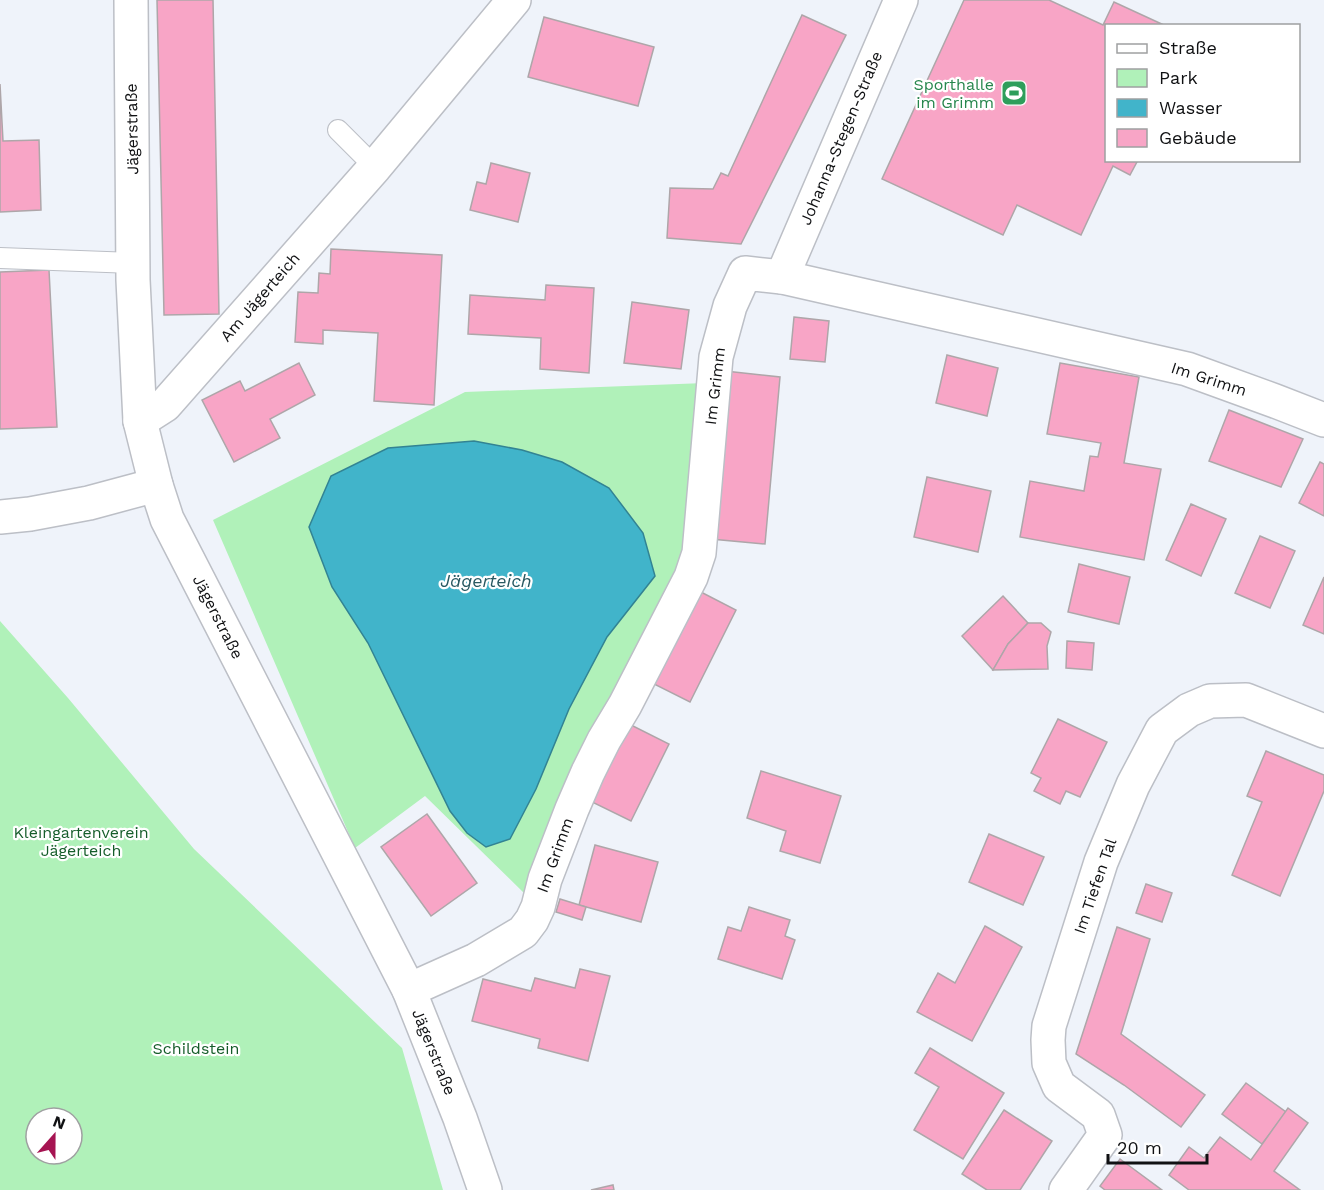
<svg xmlns="http://www.w3.org/2000/svg" width="1324" height="1190" font-family="'Work Sans',sans-serif">
  <style>
    .green { fill: #b0f1b9; fill-rule: evenodd }
    .water { fill: #41b4ca; stroke: #328393; stroke-width: 1.5 }
    .building { fill: #f8a5c6; stroke: #aea6a9; stroke-width: 1.5 }
    .lines { fill: none; stroke-linecap: round; stroke-linejoin: round }
    .service-casing { stroke: #bcbfc6; stroke-width: 22 }
    .minor-casing { stroke: #bcbfc6; stroke-width: 36 }
    .service { stroke: #fff; stroke-width: 20 }
    .minor { stroke: #fff; stroke-width: 33 }
    .labels { text-anchor: middle; dominant-baseline: central; stroke-width: 4.5; stroke-linejoin: round; paint-order: stroke }
    .leisure-label { font-size: 16px; fill: #27864d; stroke: #fff; text-anchor: end }
    .street-label { font-size: 16px; fill: #101113; stroke: #fff }
    .park-label { font-size: 16px; fill: #155d2a; stroke: #fff }
    .water-label { font-size: 18px; font-style: italic; fill: #295962; stroke: #fff }
  </style>
  <rect width="100%" height="100%" fill="#eff3fa"/>
  <g class="green">
    <polygon points="705,383 693,553 527,896 425,796 355,848 213,520 465,392"/>
    <path d="M0,621L68,698L194,849L402,1048L443,1190H0ZM36,1118H72V1154H36Z"/>
  </g>
  <polygon class="water" points="474,441 522,450 562,462 609,488 643,533 655,576 607,637 569,709 536,789 510,839 486,847 467,833 450,811 368,643 332,587 309,527 331,476 388,448"/>
  <g class="building">
    <polygon points="157,0 213,0 219,314 164,315"/>
    <polygon points="964,0 1049,0 1103,25 1114,2 1166,26 1106,26 1106,160 1138,160 1130,175 1113,166 1081,235 1017,205 1003,235 882,179"/>
    <polygon points="802,15 846,35 741,244 667,238 670,188 713,189 721,173 728,176"/>
    <polygon points="544,17 654,47 638,106 528,77"/>
    <polygon points="0,84 3,141 39,140 41,210 0,212"/>
    <polygon points="491,163 530,173 518,222 470,210 477,182 486,184"/>
    <polygon points="331,249 442,255 434,405 374,401 378,333 323,330 323,344 295,342 298,292 318,293 319,273 330,274"/>
    <polygon points="49,270 57,427 0,429 0,272"/>
    <polygon points="546,285 594,288 589,373 540,369 541,338 468,334 470,295 545,300"/>
    <polygon points="632,302 689,310 681,369 624,363"/>
    <polygon points="794,317 829,321 825,362 790,359"/>
    <polygon points="947,355 998,368 987,416 936,403"/>
    <polygon points="299,363 315,395 270,419 280,438 234,462 202,400 240,381 245,391"/>
    <polygon points="1060,363 1139,377 1124,463 1161,469 1144,560 1020,537 1030,481 1084,491 1090,456 1098,457 1101,443 1047,434"/>
    <polygon points="725,371 780,377 765,544 711,539"/>
    <polygon points="1229,410 1303,439 1281,487 1209,461"/>
    <polygon points="1320,462 1324,464 1324,516 1299,503"/>
    <polygon points="927,477 991,491 978,552 914,537"/>
    <polygon points="1191,504 1226,519 1201,576 1166,560"/>
    <polygon points="1260,536 1295,551 1270,608 1235,593"/>
    <polygon points="1079,564 1130,577 1119,624 1068,612"/>
    <polygon points="1324,577 1324,634 1303,625"/>
    <polygon points="697,590 736,610 690,702 650,682"/>
    <polygon points="1003,596 1028,623 1008,644 993,670 962,636"/>
    <polygon points="1028,623 1041,623 1051,632 1047,646 1048,669 993,670 1008,644"/>
    <polygon points="1067,641 1094,643 1092,670 1066,668"/>
    <polygon points="1058,719 1107,742 1080,797 1066,791 1060,804 1034,791 1041,778 1031,773"/>
    <polygon points="627,723 669,744 631,821 590,801"/>
    <polygon points="1266,751 1324,775 1324,791 1280,896 1232,875 1262,802 1247,796"/>
    <polygon points="761,771 841,796 820,863 780,851 786,831 747,818"/>
    <polygon points="427,814 477,883 431,916 381,847"/>
    <polygon points="989,834 1044,857 1023,905 969,882"/>
    <polygon points="595,845 658,862 641,922 579,905"/>
    <polygon points="1146,884 1172,893 1162,922 1136,913"/>
    <polygon points="560,899 586,907 582,920 556,912"/>
    <polygon points="749,907 790,920 785,936 795,940 782,979 718,959 728,927 741,931"/>
    <polygon points="985,926 1022,947 972,1041 917,1012 938,973 955,983"/>
    <polygon points="1117,927 1150,939 1121,1034 1205,1095 1181,1127 1124,1085 1076,1054"/>
    <polygon points="580,969 610,976 588,1061 538,1048 540,1039 472,1021 483,979 531,991 535,978 575,988"/>
    <polygon points="930,1048 1004,1093 963,1159 914,1130 939,1087 915,1073"/>
    <polygon points="1246,1083 1286,1112 1262,1144 1222,1114"/>
    <polygon points="1288,1108 1308,1123 1274,1171 1300,1190 1189,1190 1169,1175 1189,1147 1204,1158 1220,1137 1251,1160"/>
    <polygon points="1004,1110 1052,1141 1020,1190 987,1190 962,1174"/>
    <polygon points="1120,1159 1162,1190 1105,1190 1100,1186"/>
    <polygon points="613,1185 614,1190 591,1190"/>
  </g>
  <g class="lines">
    <g class="service-casing">
      <g id="service">
        <polyline points="338,130 375,167"/>
        <polyline points="0,258 133,263"/>
      </g>
    </g>
    <g class="minor-casing">
      <g id="minor">
        <polyline points="131,0 133,280 140,421 156,485 167,519 409,990 460,1118 485,1190"/>
        <polyline points="782,277 901,0"/>
        <polyline points="140,421 165,405 375,167 514,0"/>
        <polyline points="0,517 30,514 89,503 156,485"/>
        <polyline points="409,990 476,960 523,932 532,920 538,907 545,879 572,809 588,772 604,740 625,705 691,577 699,553 716,357 730,306 745,273 782,277 1187,369 1275,401 1324,420"/>
        <polyline points="1066,1190 1105,1135 1098,1115 1059,1086 1049,1063 1048,1040 1049,1026 1101,862 1133,785 1162,730 1189,710 1210,701 1246,700 1324,731"/>
      </g>
    </g>
    <use href="#service" class="service"/>
    <use href="#minor" class="minor"/>
  </g>
  <defs>
    <g id="stadium-square" transform="scale(1.35)"><rect x="-9" y="-9" width="18" height="18" rx="4" fill="#2e9e5b" stroke="#fff"/><path d="M0-5a6.5 5 0 1 0 0 10a6.5 5 0 1 0 0-10ZM-3.5-1.8h7v3.6h-7Z" fill="#fff"/></g>
  </defs>
  <g fill-rule="evenodd">
    <use href="#stadium-square" x="1014" y="93"/>
  </g>
  <g class="labels">
    <g class="leisure-label">
      <text x="994" y="84">Sporthalle<tspan x="994" dy="18">im Grimm</tspan></text>
    </g>
    <g class="street-label">
      <text transform="translate(132 129) rotate(-91)">Jägerstraße</text>
      <text transform="translate(841 138) rotate(-67)">Johanna-Stegen-Straße</text>
      <text transform="translate(260 297) rotate(-49)">Am Jägerteich</text>
      <text transform="translate(1209 379) rotate(18)">Im Grimm</text>
      <text transform="translate(715 386) rotate(-83)">Im Grimm</text>
      <text transform="translate(218 617) rotate(63)">Jägerstraße</text>
      <text transform="translate(555 855) rotate(-70)">Im Grimm</text>
      <text transform="translate(1095 886) rotate(-71)">Im Tiefen Tal</text>
      <text transform="translate(434 1052) rotate(68)">Jägerstraße</text>
    </g>
    <g class="park-label">
      <text x="81" y="832">Kleingartenverein<tspan x="81" dy="18">Jägerteich</tspan></text>
      <text x="196" y="1048">Schildstein</text>
    </g>
    <g class="water-label">
      <text x="486" y="580">Jägerteich</text>
    </g>
  </g>
  <rect x="1105" y="24" width="195" height="138" fill="#ffffff" stroke="#9fa0a1" stroke-width="1.5"/>
  <rect x="1117" y="44" width="30" height="9" fill="#ffffff" stroke="#9fa0a1" stroke-width="1.5"/>
  <text x="1159" y="54" font-size="18" fill="#101113">Straße</text>
  <rect x="1117" y="69" width="30" height="18" fill="#b0f1b9" stroke="#9fa0a1" stroke-width="1.5"/>
  <text x="1159" y="84" font-size="18" fill="#101113">Park</text>
  <rect x="1117" y="99" width="30" height="18" fill="#41b4ca" stroke="#9fa0a1" stroke-width="1.5"/>
  <text x="1159" y="114" font-size="18" fill="#101113">Wasser</text>
  <rect x="1117" y="129" width="30" height="18" fill="#f8a5c6" stroke="#9fa0a1" stroke-width="1.5"/>
  <text x="1159" y="144" font-size="18" fill="#101113">Gebäude</text>
  <g transform="translate(54 1136) rotate(21)"><circle r="28" fill="#ffffff" stroke="#9fa0a1" stroke-width="1.5"/>
  <path d="M0-4.5L10 22L0 15L-10 22Z" fill="#a61452"/>
  <text y="-9" font-size="16" font-weight="bold" text-anchor="middle" fill="#101113">N</text>
  </g>
  <path d="M1108 1154v9h99v-9" fill="none" stroke="#101113" stroke-width="3"/>
  <text x="1117" y="1154" font-size="18" fill="#101113" stroke="#ffffff" stroke-width="4.5" paint-order="stroke">20 m</text>
</svg>
